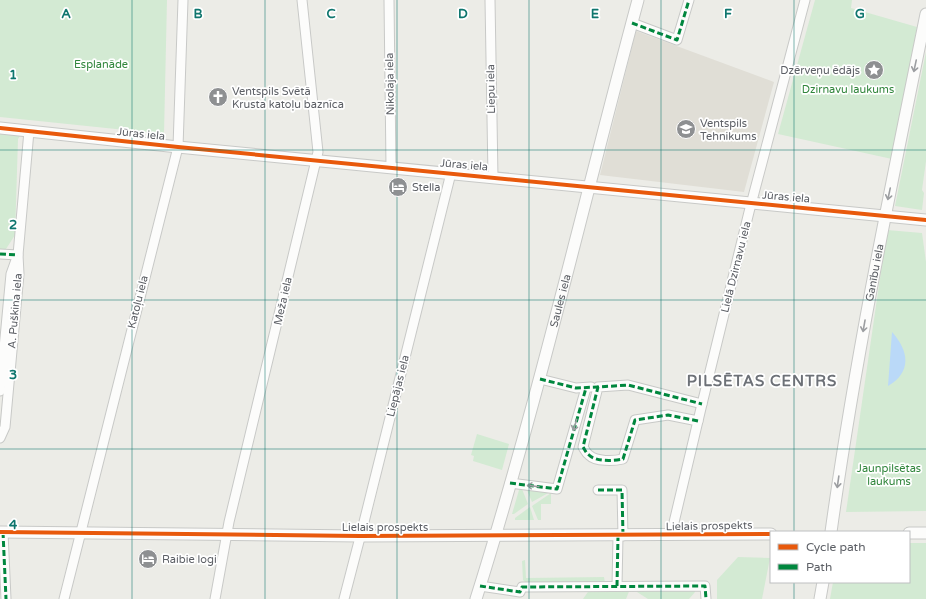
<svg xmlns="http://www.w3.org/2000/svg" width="926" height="599" font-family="'Varela Round',sans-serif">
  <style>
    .education { fill: #e0ded6 }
    .green { fill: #d3ead3 }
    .water { fill: #bad9f8 }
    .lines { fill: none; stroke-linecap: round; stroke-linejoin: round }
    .minor-casing { stroke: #c8c9c7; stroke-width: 11 }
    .tertiary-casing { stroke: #c8c9c7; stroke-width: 13 }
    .minor { stroke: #fcfcfb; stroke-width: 9 }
    .tertiary { stroke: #fcfcfb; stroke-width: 11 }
    .quiet { stroke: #00873e; stroke-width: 3; stroke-dasharray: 6 3; stroke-linecap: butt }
    .cycleway-casing { stroke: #fff; stroke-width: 6 }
    .cycleway { stroke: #e8590c; stroke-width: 4 }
    .oneway { stroke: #9c9ea1 }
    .grid { fill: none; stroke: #0f766e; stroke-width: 1; stroke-opacity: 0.55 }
    .labels { text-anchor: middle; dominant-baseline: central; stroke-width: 3.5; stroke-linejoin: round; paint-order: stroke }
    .park-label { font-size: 11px; fill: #31863c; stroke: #fff }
    .poi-label { font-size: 11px; fill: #5c5f65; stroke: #fff; text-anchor: start }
    .street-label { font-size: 11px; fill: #5c5f65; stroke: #fff }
    .district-label { font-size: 15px; font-weight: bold; letter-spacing: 1px; fill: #6d7177; stroke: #fff }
    .grid-label { font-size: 13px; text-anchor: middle; font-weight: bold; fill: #0f766e; stroke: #fff; stroke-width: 3.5; stroke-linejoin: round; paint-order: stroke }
  </style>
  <rect width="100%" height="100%" fill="#ecece7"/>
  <polygon class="education" points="636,31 774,82 744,192 600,175"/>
  <g class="green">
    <polygon points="0,0 167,0 164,134 0,117"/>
    <polygon points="815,0 852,0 851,8 917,27 892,159 778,134"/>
    <polygon points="926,52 926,161 922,190 924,193 922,210 895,206"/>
    <polygon points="0,133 20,136 18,139 15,235 6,249 0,249"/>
    <polygon points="887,230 922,233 926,262 926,511 846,512"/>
    <polygon points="477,434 509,444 502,470 473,461 474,456 471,455"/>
    <polygon points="522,489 528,504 514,514 512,514 519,490"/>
    <polygon points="527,490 550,492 532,502"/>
    <polygon points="551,493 551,504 541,504 541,520 538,520 532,506"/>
    <polygon points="530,507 534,520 515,520 515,518"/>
    <polygon points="909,543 926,543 926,599 830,599 833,582 909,582"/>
    <polygon points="738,557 770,558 762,599 717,599 717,580"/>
    <polygon points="525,560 526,578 604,577 605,583 529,585 523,580 522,561"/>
    <polygon points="695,588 695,592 689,599 648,599 637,592 637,589"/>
    <polygon points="590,589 630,589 626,599 583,599"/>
  </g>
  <path class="water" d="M892,332C909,351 912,372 888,386Z"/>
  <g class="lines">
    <g class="minor-casing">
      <g id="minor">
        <polyline points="389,0 391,167"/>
        <polyline points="490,0 493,177"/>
        <polyline points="632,23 677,40 689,0"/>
        <polyline points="0,254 18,255"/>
        <polyline points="540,379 576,388 591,387"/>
        <polyline points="0,391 11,274 16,260"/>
        <path d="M698,421L668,415L635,420L623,459C614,461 596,462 589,455C586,453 585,450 583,447L598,387L628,385L702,404"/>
        <polyline points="0,438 5,427 19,274 18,255 29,131"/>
        <polyline points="510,483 557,489 586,388"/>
        <polyline points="598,490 622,490 623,536"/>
        <polyline points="3,532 6,599"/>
        <polyline points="671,535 702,404 749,212 805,0"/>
        <polyline points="480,586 520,592 522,587 705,586 706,599"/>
        <polyline points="617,586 618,536"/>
        <polyline points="64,599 178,147 183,0"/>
        <polyline points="215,599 229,522 318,152 302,0"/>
        <polyline points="344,599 364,522 451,173"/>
      </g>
    </g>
    <g class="tertiary-casing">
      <g id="tertiary">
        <polyline points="0,128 178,147 926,220"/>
        <polyline points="0,532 360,536 771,534"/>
        <path id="s1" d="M831,532C855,358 891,186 926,14"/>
        <polyline points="909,533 926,533"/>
        <path id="s2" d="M476,599C538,402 584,200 638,0"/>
        <polyline points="820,599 823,582"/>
      </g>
    </g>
    <use href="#minor" class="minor"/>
    <use href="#tertiary" class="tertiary"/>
    <g class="quiet">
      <polyline points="632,23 677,40 689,0"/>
      <polyline points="0,254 18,255"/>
      <polyline points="540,379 576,388 598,387"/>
      <path d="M698,421L668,415L635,420L623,459C614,461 596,462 589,455C586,453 585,450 583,447L598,387L628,385L702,404"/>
      <polyline points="510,483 557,489 586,388"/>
      <polyline points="598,490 622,490 623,536"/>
      <polyline points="3,532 6,599"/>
      <polyline points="480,586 520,592 522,587 705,586 706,599"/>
      <polyline points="617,586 618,536"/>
    </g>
    <g class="cycleway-casing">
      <g id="cycleway">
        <polyline points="0,128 178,147 926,220"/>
        <polyline points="0,532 360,536 771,534"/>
      </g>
    </g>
    <use href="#cycleway" class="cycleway"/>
  </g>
  <defs><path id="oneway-shaft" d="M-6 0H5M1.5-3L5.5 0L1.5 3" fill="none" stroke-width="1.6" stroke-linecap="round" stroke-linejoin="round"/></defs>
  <g class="oneway">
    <use href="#oneway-shaft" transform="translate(915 66) rotate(102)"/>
    <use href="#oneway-shaft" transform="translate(889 194) rotate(102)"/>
    <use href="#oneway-shaft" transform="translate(864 326) rotate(100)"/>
    <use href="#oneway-shaft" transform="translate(575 425) rotate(106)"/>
    <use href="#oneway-shaft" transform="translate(838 482) rotate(98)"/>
    <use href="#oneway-shaft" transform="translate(533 486) rotate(-173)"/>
  </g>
  <path class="grid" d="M132,0V599M265,0V599M397,0V599M529,0V599M661,0V599M794,0V532M0,150H926M0,300H926M0,449H926M794,582V599"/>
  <defs>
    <g id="sight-disc" transform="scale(1)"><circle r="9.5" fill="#8e9092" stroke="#fff"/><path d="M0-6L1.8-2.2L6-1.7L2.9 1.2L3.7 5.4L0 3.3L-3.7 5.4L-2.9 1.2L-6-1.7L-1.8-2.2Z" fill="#fff"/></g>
    <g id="church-disc" transform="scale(1)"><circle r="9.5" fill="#8e9092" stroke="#fff"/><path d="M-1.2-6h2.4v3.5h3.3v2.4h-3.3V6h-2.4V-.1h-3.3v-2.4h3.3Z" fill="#fff"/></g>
    <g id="school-disc" transform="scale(1)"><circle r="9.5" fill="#8e9092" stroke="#fff"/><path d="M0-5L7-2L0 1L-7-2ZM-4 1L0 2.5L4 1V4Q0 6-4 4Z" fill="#fff"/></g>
    <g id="hotel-disc" transform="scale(1)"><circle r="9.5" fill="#8e9092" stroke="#fff"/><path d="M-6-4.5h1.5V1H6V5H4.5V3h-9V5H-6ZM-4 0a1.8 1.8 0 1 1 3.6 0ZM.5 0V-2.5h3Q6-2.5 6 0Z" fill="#fff"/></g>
  </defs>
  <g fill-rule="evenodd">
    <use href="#sight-disc" x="874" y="70"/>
    <use href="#church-disc" x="218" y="97"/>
    <use href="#school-disc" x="686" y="129"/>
    <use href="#hotel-disc" x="398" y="187"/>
    <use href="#hotel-disc" x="148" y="559"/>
  </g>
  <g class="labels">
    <g class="park-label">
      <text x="101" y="64">Esplanāde</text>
      <text x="848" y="89">Dzirnavu laukums</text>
      <text x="889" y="468">Jaunpilsētas<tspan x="889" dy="13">laukums</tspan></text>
    </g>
    <g class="poi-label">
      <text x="860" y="70" text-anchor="end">Dzērveņu ēdājs</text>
      <text x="232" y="91">Ventspils Svētā<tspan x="232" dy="13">Krusta katoļu baznīca</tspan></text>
      <text x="700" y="123">Ventspils<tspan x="700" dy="13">Tehnikums</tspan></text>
      <text x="412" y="187">Stella</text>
      <text x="162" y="559">Raibie logi</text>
    </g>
    <g class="street-label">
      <text transform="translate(390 84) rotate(-91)">Nikolaja iela</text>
      <text transform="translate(491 89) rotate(-91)">Liepu iela</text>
      <text transform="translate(141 134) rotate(6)">Jūras iela</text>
      <text transform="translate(464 165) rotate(5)">Jūras iela</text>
      <text transform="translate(786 197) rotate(5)">Jūras iela</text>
      <text transform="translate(736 267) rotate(-76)">Lielā Dzirnavu iela</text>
      <text stroke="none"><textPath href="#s1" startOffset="263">Ganību iela</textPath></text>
      <text stroke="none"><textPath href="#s2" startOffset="310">Saules iela</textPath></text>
      <text transform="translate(283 301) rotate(-77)">Meža iela</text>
      <text transform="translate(138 302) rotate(-76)">Katoļu iela</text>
      <text transform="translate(15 311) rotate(-85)">A. Puškina iela</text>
      <text transform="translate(398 386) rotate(-76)">Liepājas iela</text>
      <text transform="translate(709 526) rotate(-1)">Lielais prospekts</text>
      <text x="385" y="527">Lielais prospekts</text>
    </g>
    <g class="district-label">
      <text x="762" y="381">PILSĒTAS CENTRS</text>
    </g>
  </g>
  <g class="grid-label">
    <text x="66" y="18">A</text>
    <text x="198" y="18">B</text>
    <text x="331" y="18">C</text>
    <text x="463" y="18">D</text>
    <text x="595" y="18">E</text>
    <text x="728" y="18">F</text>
    <text x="860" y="18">G</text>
    <text x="13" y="79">1</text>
    <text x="13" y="229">2</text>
    <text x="13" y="379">3</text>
    <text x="13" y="529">4</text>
  </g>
  <rect x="770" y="531" width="140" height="52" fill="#ffffff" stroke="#bebfc1"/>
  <rect x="778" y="544" width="20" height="6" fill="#e8590c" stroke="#bebfc1"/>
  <text x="806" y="551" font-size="12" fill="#5c5f65">Cycle path</text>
  <rect x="778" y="564" width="20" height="6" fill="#00873e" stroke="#bebfc1"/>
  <text x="806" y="571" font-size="12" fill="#5c5f65">Path</text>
</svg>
